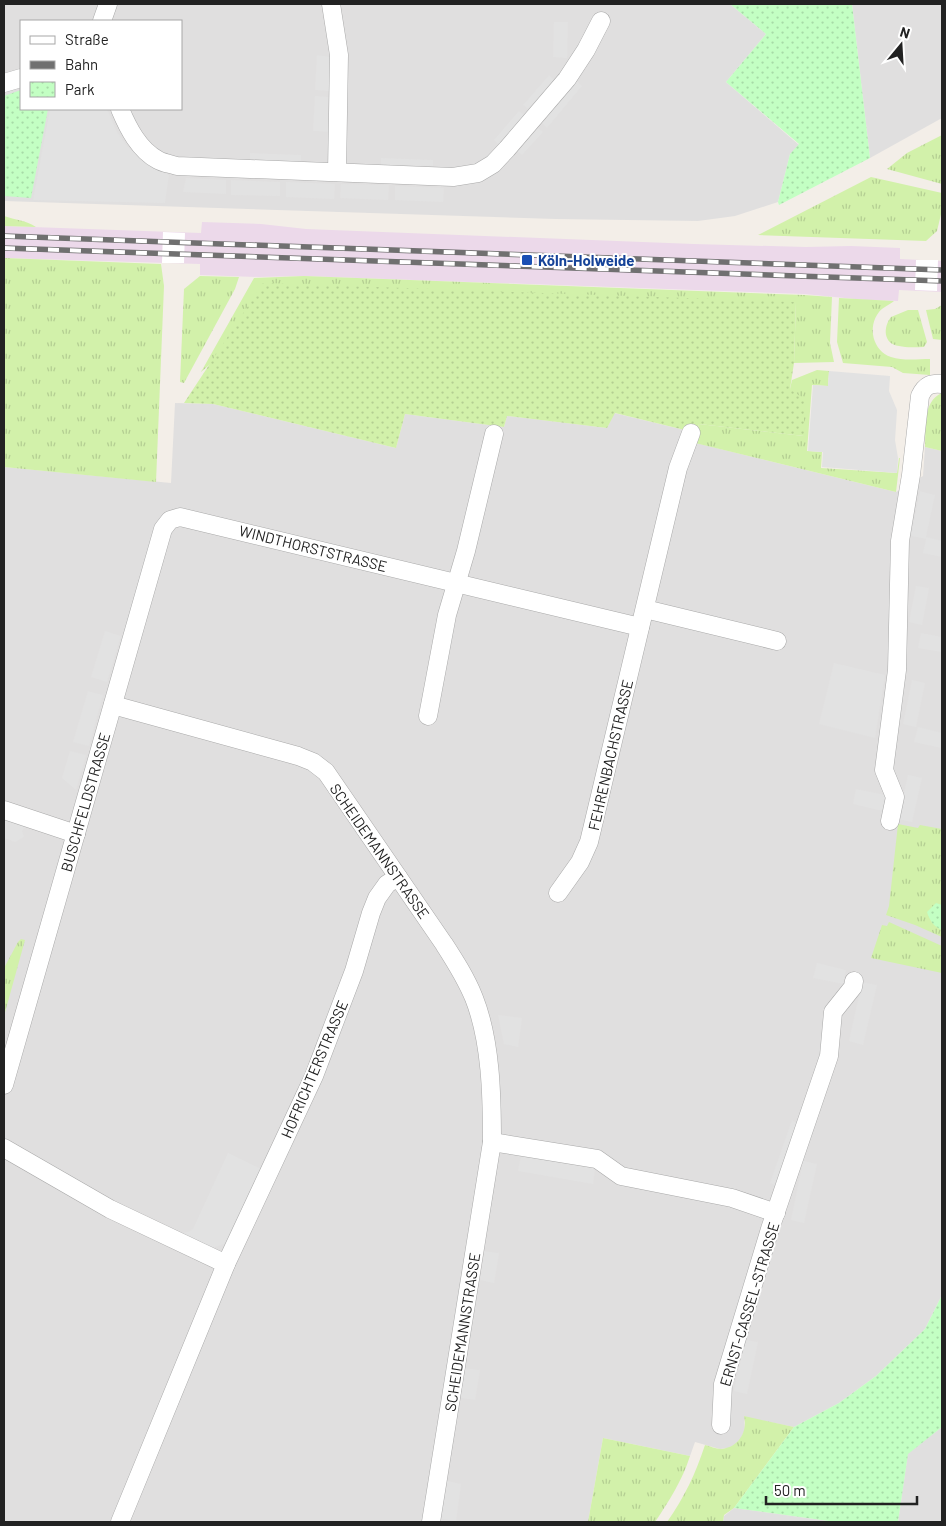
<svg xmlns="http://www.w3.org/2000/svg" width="946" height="1526" font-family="Barlow,sans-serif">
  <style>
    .residential { fill: #e0dfdf; fill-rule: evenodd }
    .railway { fill: #ecd9ea }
    .grass { fill: url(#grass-tufts) }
    .park { fill: url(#park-dots) }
    .garden { fill: url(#garden-dots) }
    .parking { fill: #e2e2e2 }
    .pier { fill: #fff }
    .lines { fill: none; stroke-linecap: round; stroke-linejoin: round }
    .street-casing { stroke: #a9a9a9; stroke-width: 19 }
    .street { stroke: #fff; stroke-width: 18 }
    .rail-casing { stroke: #707070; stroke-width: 5.5 }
    .rail { stroke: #fff; stroke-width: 4; stroke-dasharray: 11; stroke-linecap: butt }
    .transit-dot { fill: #1a4fb4; stroke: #fff; stroke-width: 2 }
    .labels { text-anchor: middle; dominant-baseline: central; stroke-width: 4; stroke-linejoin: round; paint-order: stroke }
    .transit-label { font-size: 15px; font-weight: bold; fill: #164399; stroke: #fff; text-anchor: start }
    .street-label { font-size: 15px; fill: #222; stroke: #fff }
  </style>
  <defs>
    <pattern id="grass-tufts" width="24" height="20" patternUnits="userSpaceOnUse" patternTransform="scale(1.25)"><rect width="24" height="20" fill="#d2f1aa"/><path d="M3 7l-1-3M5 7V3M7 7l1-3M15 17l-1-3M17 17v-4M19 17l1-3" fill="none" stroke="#b4ce92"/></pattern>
    <pattern id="park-dots" width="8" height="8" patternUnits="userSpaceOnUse" patternTransform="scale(1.25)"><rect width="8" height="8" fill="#c3ffc3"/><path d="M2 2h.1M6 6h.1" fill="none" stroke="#a7daa7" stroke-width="1.8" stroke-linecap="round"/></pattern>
    <pattern id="garden-dots" width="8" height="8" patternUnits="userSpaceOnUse" patternTransform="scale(1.25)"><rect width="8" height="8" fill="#d2f1aa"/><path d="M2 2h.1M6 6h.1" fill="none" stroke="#b4ce92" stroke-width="1.8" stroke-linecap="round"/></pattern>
  </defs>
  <rect width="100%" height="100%" fill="#f3eee8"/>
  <g class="residential">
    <path d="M4,4H730L766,34L726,82L799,145L790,154L778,202L735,216L698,221L556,219L4,201ZM21,21H181V109H21Z"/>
    <polygon points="852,4 942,4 942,118 870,158"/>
    <polygon points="175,403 213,404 396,448 405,414 504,427 507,416 607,428 614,413 697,433 696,443 896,492 923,476 925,447 942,451 942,1295 925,1329 876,1376 839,1403 794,1427 744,1417 745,1430 741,1438 736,1444 729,1448 720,1449 695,1442 690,1456 603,1438 588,1522 4,1522 4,467 171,483"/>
    <polygon points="942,1427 942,1522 898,1522 908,1453"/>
    <polygon points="734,1508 836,1522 723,1522 724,1516"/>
  </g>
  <polygon class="railway" points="202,222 261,224 306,229 694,244 806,247 851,246 900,248 900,259 942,261 942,292 899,290 898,301 865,300 804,294 304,276 259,277 200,275 200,264 4,258 4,226 201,233"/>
  <g class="grass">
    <polygon points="942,135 942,184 887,169 907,153"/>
    <polygon points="871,177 942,193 942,210 937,231 926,241 758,235"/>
    <path d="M4,216C15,220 26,220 36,227L4,226Z"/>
    <polygon points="4,258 161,264 164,286 156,482 4,467"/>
    <polygon points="200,276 239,277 235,289 184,383 180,382 184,289"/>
    <polygon points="304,276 804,295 832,297 830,343 834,362 794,363 796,302 236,342 201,372 254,278"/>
    <path d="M839,298L894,301C889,305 883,307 879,312C867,327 873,351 891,357C903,361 918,359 930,359V375L903,373L892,367L843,363L837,342Z"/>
    <polygon points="942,305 942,340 933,339 926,310 935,309"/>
    <path d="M908,310H918L927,342L924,347C916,347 907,348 899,346C883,344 883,327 891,317Z"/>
    <polygon points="817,370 829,371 828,386 812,385 807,451 822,452 821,468 897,473 899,458 900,458 896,492 695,443 699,424 804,436 790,389 792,380"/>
    <path d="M942,393V451L925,447C926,430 922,401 942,393Z"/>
    <polygon points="898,824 918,828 920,825 942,829 942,937 915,925 886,915 889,906"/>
    <polygon points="889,922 942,946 942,973 871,958 882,925 887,926"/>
    <polygon points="21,939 25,940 4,1016 4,968 18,942"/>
    <path d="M744,1416L794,1427L734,1508L724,1515L723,1522H667C685,1496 695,1475 705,1445C710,1446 716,1449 721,1449C738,1448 748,1432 744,1416Z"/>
    <path d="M603,1438L690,1456C682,1481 669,1501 655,1522H588Z"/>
  </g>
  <g class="park">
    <polygon points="730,4 852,4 870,158 779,205 778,202 790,154 799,144 726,82 766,34"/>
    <polygon points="21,90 21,109 48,109 31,198 4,196 4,96"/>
    <path d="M936,903L942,905V930C933,926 930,921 927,912Z"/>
    <polygon points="942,1295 942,1427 908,1454 898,1522 836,1522 734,1508 794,1427 839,1403 876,1376 925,1329"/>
  </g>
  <polygon class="garden" points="263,283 796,302 794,363 790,389 804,399 804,436 699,424 697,433 615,413 607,428 507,416 504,427 405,414 396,448 213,404 184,403"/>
  <g class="parking">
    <polygon points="554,22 568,22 567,58 553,57"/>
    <polygon points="317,55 332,57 329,91 315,90"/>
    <polygon points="549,75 554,80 528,109 523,105"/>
    <polygon points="577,81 582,86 547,128 542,123"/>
    <polygon points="315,96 329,97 328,132 313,131"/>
    <polygon points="50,109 107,109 117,132 127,146 144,161 169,175 165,203 33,200"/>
    <polygon points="519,111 524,115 498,144 494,140"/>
    <polygon points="538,128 543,132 522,155 517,151"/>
    <polygon points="250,153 301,155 301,162 250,160"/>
    <polygon points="381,158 433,160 433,166 381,165"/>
    <polygon points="186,178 226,180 226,194 183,192"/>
    <polygon points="231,180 280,182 280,196 231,195"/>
    <polygon points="286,182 335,184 334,199 286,197"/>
    <polygon points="341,184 389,185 388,200 340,198"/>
    <polygon points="395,186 444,188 443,202 395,200"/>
    <polygon points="829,371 890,376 889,391 897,410 895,440 898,458 897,473 822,467 823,452 808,451 813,385 828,386"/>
    <polygon points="920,491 935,495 926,537 942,541 942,557 923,553 926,539 911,536"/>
    <polygon points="916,586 929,588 922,625 909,622"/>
    <polygon points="105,631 121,636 107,682 91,677"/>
    <polygon points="921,633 942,637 942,652 918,648"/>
    <polygon points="834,663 885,675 875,738 819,724"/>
    <polygon points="912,680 925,683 916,727 903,724"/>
    <polygon points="88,691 103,695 89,746 73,742"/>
    <polygon points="918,727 942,733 942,748 914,742"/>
    <polygon points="70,751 86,755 76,790 62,778"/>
    <polygon points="908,775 922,778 912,822 898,819"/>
    <polygon points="856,789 886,795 883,811 853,804"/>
    <polygon points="4,820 25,827 22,831 24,837 15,842 4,838"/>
    <polygon points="817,963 846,970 843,984 813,978"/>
    <polygon points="862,982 877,985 863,1045 849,1041"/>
    <polygon points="498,1015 522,1018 518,1047 504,1044"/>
    <polygon points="792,1120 797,1123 775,1185 770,1183"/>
    <polygon points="228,1153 261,1169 228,1239 224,1244 212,1248 205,1246 182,1233 188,1232 193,1229"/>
    <polygon points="521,1156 595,1168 593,1184 518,1171"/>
    <polygon points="803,1161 817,1164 804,1223 791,1220"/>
    <polygon points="484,1251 499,1253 494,1283 480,1280"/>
    <polygon points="745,1340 758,1342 747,1394 734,1391"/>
    <polygon points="465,1368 480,1370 475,1400 460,1398"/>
    <polygon points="447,1481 461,1484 456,1521 441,1519"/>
  </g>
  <g class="pier">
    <polygon points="163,232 185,233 184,263 162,263"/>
    <polygon points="916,260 938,260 937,291 915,290"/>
  </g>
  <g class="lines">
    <g class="street-casing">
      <g id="street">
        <polyline points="331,4 339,55 337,172"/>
        <polyline points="102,21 108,4"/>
        <polyline points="4,83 21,78"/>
        <path d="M120,109C128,128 139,150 158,160C163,163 171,164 177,166L453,177L478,173L493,164L507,149L567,79L586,50L601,21"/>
        <polyline points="645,609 777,641"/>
        <path d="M113,705L298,756L313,762L326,772L444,944C455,961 466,978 474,998C491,1041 492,1096 492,1142L431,1522"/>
        <polyline points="428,716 447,615 466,551 494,434"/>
        <polyline points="4,810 76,834"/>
        <path d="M890,821L895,797L884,770L897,670L900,541L911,475L920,396C925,385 931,383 942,384"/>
        <polyline points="558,893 580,862 589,842 678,468 691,433"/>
        <polyline points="4,1085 163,529 170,520 180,517 640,627"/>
        <polyline points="492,1142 597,1159 621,1176 732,1198 776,1213"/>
        <polyline points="4,1148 110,1209 226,1264"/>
        <polyline points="721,1425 723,1384 770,1229 829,1056 833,1012 853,987 854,981"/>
        <polyline points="120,1522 226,1264 314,1076 354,971 371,913 377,898 387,884 398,877"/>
      </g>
    </g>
    <use href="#street" class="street"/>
    <g class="rail-casing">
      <g id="rail">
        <polyline points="4,236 942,270"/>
        <polyline points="4,248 942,281"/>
      </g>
    </g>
    <use href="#rail" class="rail"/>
  </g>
  <rect class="transit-dot" x="521" y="254" width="12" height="12" rx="2.5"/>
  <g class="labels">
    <g class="transit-label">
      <text x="538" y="260">Köln-Holweide</text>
    </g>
    <g class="street-label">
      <text transform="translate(313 548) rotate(14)">WINDTHORSTSTRASSE</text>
      <text transform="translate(610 755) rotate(-77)">FEHRENBACHSTRASSE</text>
      <text transform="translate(85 802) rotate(-74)">BUSCHFELDSTRASSE</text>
      <text transform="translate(380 851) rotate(55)">SCHEIDEMANNSTRASSE</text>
      <text transform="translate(314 1069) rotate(-67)">HOFRICHTERSTRASSE</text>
      <text transform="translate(749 1304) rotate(-73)">ERNST-CASSEL-STRASSE</text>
      <text transform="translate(462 1332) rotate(-81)">SCHEIDEMANNSTRASSE</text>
    </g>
  </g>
  <rect width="946" height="1526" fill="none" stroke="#222222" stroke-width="10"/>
  <rect x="20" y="20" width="162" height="90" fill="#ffffff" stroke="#a7a7a7"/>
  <rect x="30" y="36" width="25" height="8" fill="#ffffff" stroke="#a7a7a7"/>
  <text x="65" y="45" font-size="15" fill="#222222">Straße</text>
  <rect x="30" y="61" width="25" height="8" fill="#707070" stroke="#a7a7a7"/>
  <text x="65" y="70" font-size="15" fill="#222222">Bahn</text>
  <rect x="30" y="82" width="25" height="15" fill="url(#park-dots)" stroke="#a7a7a7"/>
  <text x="65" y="95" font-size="15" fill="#222222">Park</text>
  <g transform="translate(901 45) rotate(18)" stroke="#ffffff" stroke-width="4" paint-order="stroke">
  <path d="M0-4L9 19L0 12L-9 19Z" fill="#222222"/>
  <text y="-8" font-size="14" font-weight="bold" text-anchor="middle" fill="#222222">N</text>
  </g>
  <path d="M766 1496v8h151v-8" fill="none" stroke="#222222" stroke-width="2.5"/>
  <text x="774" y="1496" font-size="15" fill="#222222" stroke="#ffffff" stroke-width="4" paint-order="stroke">50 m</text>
</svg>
